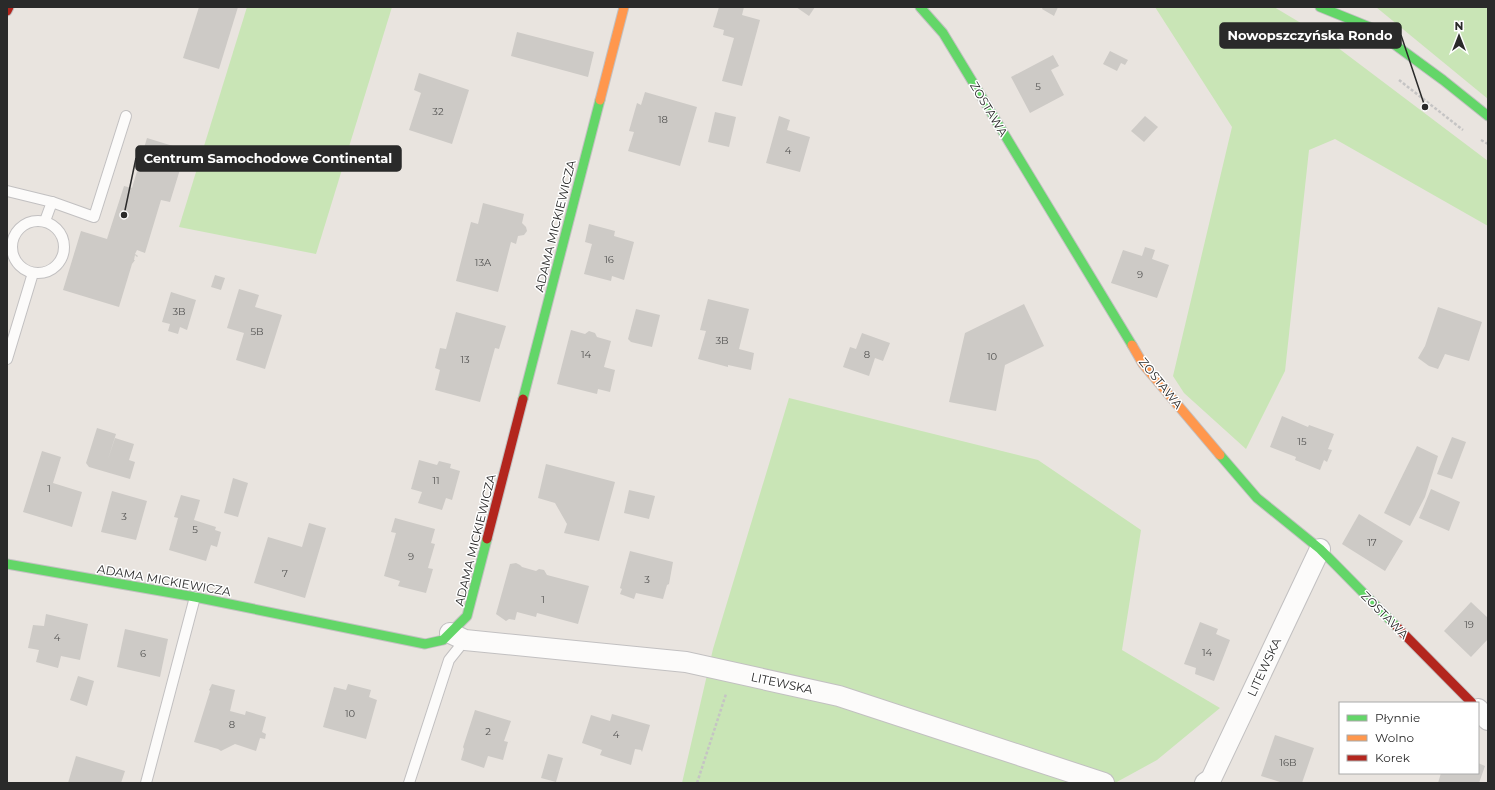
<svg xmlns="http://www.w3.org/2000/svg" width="1495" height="790" font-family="Montserrat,sans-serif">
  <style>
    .green { fill: #c9e5b6 }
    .building { fill: #cdcac6 }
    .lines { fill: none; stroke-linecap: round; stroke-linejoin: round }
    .lane-casing { stroke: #c2c0c1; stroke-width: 12 }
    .street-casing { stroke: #c2c0c1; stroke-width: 22 }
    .fast-casing { stroke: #c2c0c1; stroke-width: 11 }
    .slow-casing { stroke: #c2c0c1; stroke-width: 11 }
    .jam-casing { stroke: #c2c0c1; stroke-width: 11 }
    .path { stroke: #c5c4c4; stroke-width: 2.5; stroke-dasharray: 3 2; stroke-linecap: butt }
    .lane { stroke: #fcfbfa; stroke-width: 10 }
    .street { stroke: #fcfbfa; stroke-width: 20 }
    .fast { stroke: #63d668; stroke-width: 9 }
    .slow { stroke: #ff974d; stroke-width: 9 }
    .jam { stroke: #b3261e; stroke-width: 9 }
    .labels { text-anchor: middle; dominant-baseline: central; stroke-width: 3; stroke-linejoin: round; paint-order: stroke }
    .number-label { font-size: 10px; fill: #545453 }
    .street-label { font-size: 12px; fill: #2a2a2a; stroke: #fff }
    .leader { fill: none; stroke: #2a2a2a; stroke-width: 1.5 }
    .callout-dot { fill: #2a2a2a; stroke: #fff; stroke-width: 1.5 }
    .callout { fill: #2a2a2a; stroke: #2a2a2a; stroke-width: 1.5 }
    .callout-label { font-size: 13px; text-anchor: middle; font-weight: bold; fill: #fff }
  </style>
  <rect width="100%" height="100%" fill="#e9e4df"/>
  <g class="green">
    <polygon points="247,7 392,7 316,254 179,227"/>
    <polygon points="1155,7 1274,7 1321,35 1488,161 1488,226 1335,139 1309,150 1285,371 1246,449 1184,393 1173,376 1232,127"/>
    <polygon points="1376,7 1488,7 1488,99"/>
    <polygon points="789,398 1038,460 1141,530 1122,650 1220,708 1157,760 1115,783 682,783 713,649"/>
  </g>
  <g class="building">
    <polygon points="199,7 238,7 219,69 183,58"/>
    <polygon points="719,7 744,7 742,15 760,20 742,86 722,81 734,38 723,35 724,30 713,27"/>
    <polygon points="796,7 815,7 809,16"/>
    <polygon points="1043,7 1058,7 1054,16 1042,9"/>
    <polygon points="517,32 594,52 588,77 511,56"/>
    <polygon points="1110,51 1128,60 1125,65 1121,63 1117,71 1103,64"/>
    <polygon points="1053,55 1059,66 1051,70 1064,95 1030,113 1011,77"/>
    <polygon points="419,73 469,90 452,144 409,130 421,93 414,90"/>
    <polygon points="645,92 697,107 680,166 628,151 634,132 629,131 637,103 641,105"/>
    <polygon points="715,112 736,117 729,147 708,142"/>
    <polygon points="779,116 790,120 787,130 810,137 800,172 766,163"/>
    <polygon points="1145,116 1158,127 1144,142 1131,131"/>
    <polygon points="147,138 186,150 170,202 161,200 145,253 137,250 135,254 138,256 137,257 135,255 134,260 135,260 132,264 119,307 63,290 81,231 107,239 124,186 132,188"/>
    <polygon points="483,203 524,214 522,223 526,227 527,231 524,235 518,236 516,244 511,242 498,292 456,281 471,222 478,224"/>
    <polygon points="589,224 615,231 614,236 634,242 624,280 612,276 611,281 584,274 592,244 585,242"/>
    <polygon points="1145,247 1155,250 1152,259 1169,265 1157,298 1111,283 1123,250 1142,256"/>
    <polygon points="215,275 225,278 221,290 211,287"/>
    <polygon points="239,289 259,295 255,307 282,315 265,369 236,360 244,333 227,328"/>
    <polygon points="171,292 196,300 187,330 180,327 178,334 168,331 170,324 162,322"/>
    <polygon points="708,299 749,309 739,349 754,353 751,370 728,365 728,367 698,359 706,331 700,330"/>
    <polygon points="1024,304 1044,346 1005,365 996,411 949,402 965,333"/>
    <polygon points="1438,307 1482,322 1469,361 1445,354 1438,369 1429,366 1418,358 1425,346"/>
    <polygon points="636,309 660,315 652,347 631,342 628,339"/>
    <polygon points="456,312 506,326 499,349 495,348 480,402 435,390 440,370 435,368 440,348 446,349"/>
    <polygon points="571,330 585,334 589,331 595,333 597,337 611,341 604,367 615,370 610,392 598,389 597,394 557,384"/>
    <polygon points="862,333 890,343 883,361 875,358 869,376 843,367 850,347 856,349"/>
    <polygon points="1282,416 1308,427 1309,425 1334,434 1328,449 1332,450 1327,462 1324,460 1320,470 1295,460 1296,457 1270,447"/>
    <polygon points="97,428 116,434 108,459 115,438 134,444 129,460 135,462 130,479 89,467 86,463"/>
    <polygon points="1452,437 1466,442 1452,479 1437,474"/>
    <polygon points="1417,446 1438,456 1425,497 1410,526 1384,513"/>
    <polygon points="42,451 61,457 53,483 82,492 72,527 23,512"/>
    <polygon points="419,460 437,465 439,461 451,464 450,468 460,471 452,500 446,498 442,510 418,503 422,492 411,489"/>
    <polygon points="546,464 615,482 599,541 564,533 567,524 555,503 538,498"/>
    <polygon points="233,478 248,483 238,517 224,513"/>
    <polygon points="1431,489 1460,502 1449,531 1419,518"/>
    <polygon points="629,490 655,496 649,519 624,513"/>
    <polygon points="112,491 147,501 136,540 101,532"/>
    <polygon points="181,495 200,500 194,520 216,527 215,530 221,532 217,547 211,545 206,561 169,550 178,518 174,517"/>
    <polygon points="1359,514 1403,541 1385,571 1342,544"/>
    <polygon points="395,518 435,529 431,543 435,544 428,568 433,569 426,593 398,586 400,581 384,576 396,533 391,532"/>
    <polygon points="309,523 326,528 305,598 254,583 268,537 302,547"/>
    <polygon points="630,551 673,562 669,584 667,585 663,599 636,593 634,599 620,594 622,589 620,588"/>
    <polygon points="516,563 520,565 522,567 536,571 539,569 544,570 547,575 589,586 578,624 537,613 536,617 517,612 515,620 509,619 506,621 496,614 510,564"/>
    <polygon points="1471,602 1488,618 1488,639 1471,657 1444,631"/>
    <polygon points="46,614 88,624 80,660 61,656 58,668 36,662 39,650 28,648 33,625 44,626"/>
    <polygon points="1200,622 1218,629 1216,634 1230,640 1214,681 1195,674 1196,668 1184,664"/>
    <polygon points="125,629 168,639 160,677 117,667"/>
    <polygon points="78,676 94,681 87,706 70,700"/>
    <polygon points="212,684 235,690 230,711 245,715 246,711 266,717 262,732 266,734 265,739 260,738 256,751 235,744 221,751 218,749 194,742 210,691 209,690"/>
    <polygon points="348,684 371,690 369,697 377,700 366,739 323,727 334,687 346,690"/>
    <polygon points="475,710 511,721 504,741 508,742 503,760 488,756 484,768 461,760 464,749 463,747"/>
    <polygon points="612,714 650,725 642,752 641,750 635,749 631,765 600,755 602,750 582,743 591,715 610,721"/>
    <polygon points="1275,735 1314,748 1302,783 1283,783 1261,776"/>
    <polygon points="548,754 563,758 556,782 541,778"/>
    <polygon points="76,756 125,771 121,783 68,783"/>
    <polygon points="1478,763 1485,766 1479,783 1438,783 1441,773 1478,773"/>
  </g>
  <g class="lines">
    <g class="lane-casing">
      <g id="lane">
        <polyline points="7,191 52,202 45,221"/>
        <polyline points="52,202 94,217 126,116"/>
        <circle cx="38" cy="247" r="26"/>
        <polyline points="7,359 33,273"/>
        <polyline points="146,783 195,597"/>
        <polyline points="409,783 449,660 465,640"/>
      </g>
    </g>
    <g class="street-casing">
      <g id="street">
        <polyline points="450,633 465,640 686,662 839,696 1104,783"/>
        <polyline points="1478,709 1488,720"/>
        <polyline points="1205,783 1211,779 1320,549"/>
      </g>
    </g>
    <g class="fast-casing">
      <g id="fast">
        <polyline points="920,7 943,33 1132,345"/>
        <polyline points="1320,7 1372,28 1443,80 1488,116"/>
        <polyline points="523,399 600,100"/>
        <polyline points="1220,455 1257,498 1320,549 1397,627"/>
        <polyline points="7,564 195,597 425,644 443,640 467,616 487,539"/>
      </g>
    </g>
    <g class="slow-casing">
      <g id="slow">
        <polyline points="600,100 624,7"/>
        <polyline points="1132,345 1143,364 1220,455"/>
      </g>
    </g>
    <g class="jam-casing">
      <g id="jam">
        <polyline points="7,11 9,7"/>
        <polyline points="487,539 523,399"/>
        <polyline points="1397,627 1472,703"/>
      </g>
    </g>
    <g class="path">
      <polyline points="1399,80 1463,130"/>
      <polyline points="1481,140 1488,144"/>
      <polyline points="697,783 726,694"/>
    </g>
    <use href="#lane" class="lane"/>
    <use href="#street" class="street"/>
    <use href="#fast" class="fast"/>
    <use href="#slow" class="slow"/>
    <use href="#jam" class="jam"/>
  </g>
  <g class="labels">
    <g class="number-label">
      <text x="1038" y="86">5</text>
      <text x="438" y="111">32</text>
      <text x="663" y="119">18</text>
      <text x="788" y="150">4</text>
      <text x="609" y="259">16</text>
      <text x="483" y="262">13A</text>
      <text x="1140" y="274">9</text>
      <text x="179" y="311">3B</text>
      <text x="257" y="331">5B</text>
      <text x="722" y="340">3B</text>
      <text x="586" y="354">14</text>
      <text x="867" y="354">8</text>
      <text x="992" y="356">10</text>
      <text x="465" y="359">13</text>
      <text x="1302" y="441">15</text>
      <text x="436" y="480">11</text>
      <text x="49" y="488">1</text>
      <text x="124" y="516">3</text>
      <text x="195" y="529">5</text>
      <text x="1372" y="542">17</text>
      <text x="411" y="556">9</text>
      <text x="285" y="573">7</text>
      <text x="647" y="579">3</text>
      <text x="543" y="599">1</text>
      <text x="1469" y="624">19</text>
      <text x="57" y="637">4</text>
      <text x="1207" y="652">14</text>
      <text x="143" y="653">6</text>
      <text x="350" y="713">10</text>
      <text x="232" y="724">8</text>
      <text x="488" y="731">2</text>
      <text x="616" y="734">4</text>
      <text x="1288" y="762">16B</text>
    </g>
    <g class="street-label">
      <text transform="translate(989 109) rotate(59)">ZOSTAWA</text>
      <text transform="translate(555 226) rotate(-76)">ADAMA MICKIEWICZA</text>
      <text transform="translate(1161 383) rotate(51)">ZOSTAWA</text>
      <text transform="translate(475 540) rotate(-76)">ADAMA MICKIEWICZA</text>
      <text transform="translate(164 580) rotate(10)">ADAMA MICKIEWICZA</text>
      <text transform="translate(1385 615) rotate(45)">ZOSTAWA</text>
      <text transform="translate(1264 667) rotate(-65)">LITEWSKA</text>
      <text transform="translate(782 683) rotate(12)">LITEWSKA</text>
    </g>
  </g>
  <path class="leader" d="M1425 107L1401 35M124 215L136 158"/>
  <g class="callout-dot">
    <circle cx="1425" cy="107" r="4"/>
    <circle cx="124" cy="215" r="4"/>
  </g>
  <g class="callout">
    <rect x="1220" y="23" width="181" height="25" rx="4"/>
    <rect x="136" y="146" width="265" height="25" rx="4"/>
  </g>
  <g class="callout-label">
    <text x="1310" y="40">Nowopszczyńska Rondo</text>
    <text x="268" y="163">Centrum Samochodowe Continental</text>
  </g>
  <rect width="1495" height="790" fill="none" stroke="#2a2a2a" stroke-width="16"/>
  <rect x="1339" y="702" width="140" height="72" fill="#ffffff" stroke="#aaaaaa"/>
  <rect x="1347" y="715" width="20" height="6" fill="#63d668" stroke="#aaaaaa"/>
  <text x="1375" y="722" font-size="12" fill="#2a2a2a">Płynnie</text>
  <rect x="1347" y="735" width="20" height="6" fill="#ff974d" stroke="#aaaaaa"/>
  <text x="1375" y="742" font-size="12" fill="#2a2a2a">Wolno</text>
  <rect x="1347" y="755" width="20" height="6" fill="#b3261e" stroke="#aaaaaa"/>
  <text x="1375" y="762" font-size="12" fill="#2a2a2a">Korek</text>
  <g transform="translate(1459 36)" stroke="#ffffff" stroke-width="3" paint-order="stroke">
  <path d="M0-3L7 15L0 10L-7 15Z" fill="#2a2a2a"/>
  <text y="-6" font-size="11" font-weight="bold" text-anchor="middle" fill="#2a2a2a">N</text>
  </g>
</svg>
